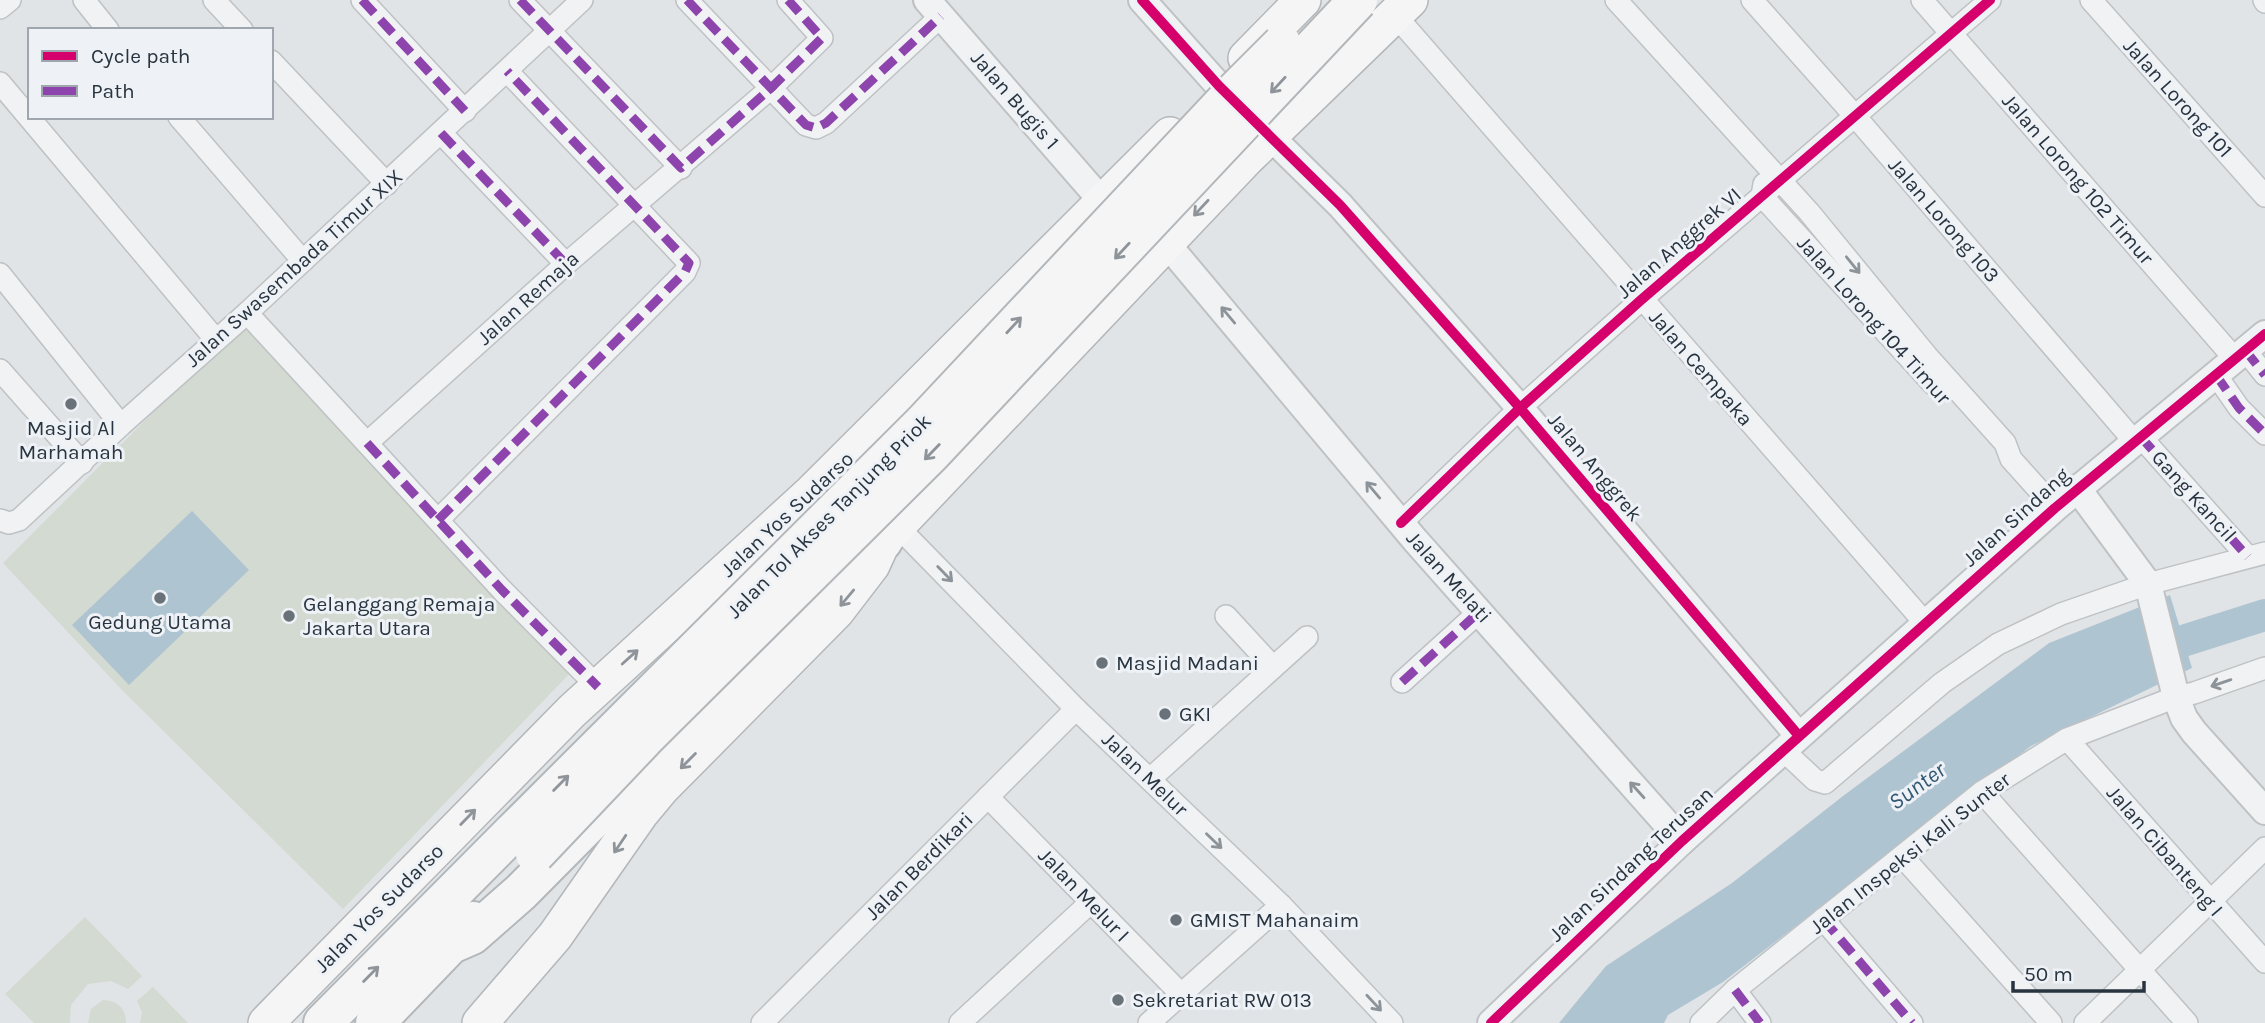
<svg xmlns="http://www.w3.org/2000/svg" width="2265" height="1023" font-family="Karla,sans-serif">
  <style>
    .green { fill: #d3dad1 }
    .water { fill: #afc4d1 }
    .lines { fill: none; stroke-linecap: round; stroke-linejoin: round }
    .river { stroke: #afc4d1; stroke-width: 32 }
    .minor-casing { stroke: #bfc2c4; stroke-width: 24 }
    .tertiary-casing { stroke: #bfc2c4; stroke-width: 30 }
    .trunk-casing { stroke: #b3b7ba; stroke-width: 38 }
    .motorway-casing { stroke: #b3b7ba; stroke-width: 42 }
    .minor { stroke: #f0f2f3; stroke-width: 21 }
    .tertiary { stroke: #f0f2f3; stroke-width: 26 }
    .trunk { stroke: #f5f5f6; stroke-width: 35 }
    .motorway { stroke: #f5f5f6; stroke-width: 38 }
    .motorway-bridge-casing { stroke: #b3b7ba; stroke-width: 42; stroke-linecap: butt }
    .motorway-bridge { stroke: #f5f5f6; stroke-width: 38 }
    .quiet { stroke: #8e44ad; stroke-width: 9; stroke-dasharray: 18 9; stroke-linecap: butt }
    .cycleway-casing { stroke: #eef2f6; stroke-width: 15 }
    .cycleway { stroke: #d6006c; stroke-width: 10 }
    .oneway { stroke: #8e949a }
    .oneway2 { stroke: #8c9399 }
    .poi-dot { fill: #697279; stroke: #eef2f6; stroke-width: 2.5 }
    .labels { text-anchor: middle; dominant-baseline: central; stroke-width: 6; stroke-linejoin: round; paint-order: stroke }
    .street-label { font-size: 21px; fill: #28343f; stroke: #eef2f6 }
    .poi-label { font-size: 21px; fill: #28343f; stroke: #eef2f6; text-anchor: start }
    .water-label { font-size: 23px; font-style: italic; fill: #335872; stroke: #eef2f6 }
  </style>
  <rect width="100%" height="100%" fill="#e1e4e6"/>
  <g class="green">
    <polygon points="245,320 574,669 343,909 123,691 3,563"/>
    <polygon points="85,917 142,976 128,989 111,981 88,984 71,1005 70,1023 34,1023 5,994"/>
    <polygon points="153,987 188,1023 140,1023 142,1012 137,1001"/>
    <path d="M103,1000C118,1001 126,1008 126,1023H88L91,1009Z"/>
  </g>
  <g class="water">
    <polygon points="192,511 249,570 129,685 72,625"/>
    <polygon points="2170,595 2192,668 2031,746 1723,982 1668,1015 1664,1023 1559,1023 1606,966 1732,883 1843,796 2049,643"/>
  </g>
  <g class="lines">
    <polyline class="river" points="2145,653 2265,615"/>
    <g class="minor-casing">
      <g id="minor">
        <polyline points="84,0 108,30"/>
        <polyline points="214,0 242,30"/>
        <polyline points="362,0 465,111"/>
        <polyline points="520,0 681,168"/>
        <polyline points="687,0 806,125 816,128 826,123 941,16"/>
        <polyline points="1616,0 1809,212 1927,356 2005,443 2011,459 2055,508"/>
        <polyline points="1752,0 1854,115 2134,441"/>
        <polyline points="1922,0 2235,359"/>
        <polyline points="2091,0 2265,196"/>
        <polyline points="2264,0 2265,2"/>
        <polyline points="0,8 10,0"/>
        <polyline points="1395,15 1926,624"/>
        <polyline points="271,61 387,184"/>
        <polyline points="0,83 216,340"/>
        <polyline points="179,117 303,261"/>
        <polyline points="441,133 566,264"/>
        <polyline points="1764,184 1762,196 1933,384"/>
        <polyline points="0,274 121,425"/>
        <polyline points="247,313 502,590 598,687"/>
        <polyline points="2245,350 2265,375"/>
        <polyline points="0,370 82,463"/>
        <polyline points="2216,375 2239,408 2265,434"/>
        <polyline points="2140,436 2248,557"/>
        <polyline points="367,443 566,264 771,88 822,38 788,0"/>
        <polyline points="0,520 9,523 19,520 121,425 247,313 582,0"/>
        <polyline points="438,520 685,272 689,263 507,71"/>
        <polyline points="1401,523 1520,408 1641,300 1990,0"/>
        <polyline points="897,526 1076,709 1281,905 1392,1023"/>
        <polyline points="1226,616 1273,667"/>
        <polyline points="1402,682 1479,612"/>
        <polyline points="2067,739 2265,962"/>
        <polyline points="1783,750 1815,780 1825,783 1942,683 1998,644 2061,614 2148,584 2265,553"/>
        <polyline points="1150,779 1307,637"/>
        <polyline points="1982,792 2187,1023"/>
        <polyline points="988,797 1181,994"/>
        <polyline points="1902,856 2051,1023"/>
        <polyline points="1823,919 1912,1023"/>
        <polyline points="1735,990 1760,1023"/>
        <polyline points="762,1023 1076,709"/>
        <polyline points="960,1023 1091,902"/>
        <polyline points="1149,1023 1281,905"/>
        <polyline points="1701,1023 1735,990 1982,792 2067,739 2176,697 2194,693 2265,668"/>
        <polyline points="2085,1023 2265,848"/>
      </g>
    </g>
    <g class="tertiary-casing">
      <g id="tertiary">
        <polyline points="927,0 1102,201"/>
        <polyline points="1142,0 1219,86 1340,205 1520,408 1799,736"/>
        <polyline points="1167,244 1415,540 1682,841"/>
        <polyline points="2077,488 2148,584 2176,697 2184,718 2194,732 2265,811"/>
        <polyline points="1491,1023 1682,841 2055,508 2265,334"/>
      </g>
    </g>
    <g class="trunk-casing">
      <g id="trunk">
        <polyline points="1246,58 1303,0"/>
        <polyline points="266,1023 572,711 811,493 1170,135"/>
        <polyline points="480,1023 555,936 641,813 661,789 836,612 872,565 883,541 1247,158 1410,0"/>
      </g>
    </g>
    <g class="motorway-casing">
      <g id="motorway">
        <polyline points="456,942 472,935 521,892 841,569 883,541"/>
        <polyline points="323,1023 513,832"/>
        <polyline points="375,1023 473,921"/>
      </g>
    </g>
    <use href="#minor" class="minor"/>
    <use href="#tertiary" class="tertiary"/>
    <use href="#trunk" class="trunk"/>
    <use href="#motorway" class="motorway"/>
    <g class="motorway-bridge-casing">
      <g id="motorway-bridge">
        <polyline points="513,832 923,423 1229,97 1282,44"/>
        <polyline points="535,854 648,735 931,454 1358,0"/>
      </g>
    </g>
    <use href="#motorway-bridge" class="motorway-bridge"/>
    <g class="quiet">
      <polyline points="362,0 465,111"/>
      <polyline points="520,0 681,168 771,88 822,38 788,0"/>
      <polyline points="687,0 806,125 816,128 826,123 941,16"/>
      <polyline points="441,133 566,264"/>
      <polyline points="2245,350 2265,375"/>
      <polyline points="2216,375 2239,408 2265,434"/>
      <polyline points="2140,436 2248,557"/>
      <polyline points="367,443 502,590 598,687"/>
      <polyline points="438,520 685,272 689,263 507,71"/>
      <polyline points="1402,682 1479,612"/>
      <polyline points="1823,919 1912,1023"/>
      <polyline points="1735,990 1760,1023"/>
    </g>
    <g class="cycleway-casing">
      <g id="cycleway">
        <polyline points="1142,0 1219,86 1340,205 1520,408 1799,736"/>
        <polyline points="1401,523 1520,408 1641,300 1990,0"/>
        <polyline points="1491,1023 1682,841 2055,508 2265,334"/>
      </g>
    </g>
    <use href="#cycleway" class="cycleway"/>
  </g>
  <defs><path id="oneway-shaft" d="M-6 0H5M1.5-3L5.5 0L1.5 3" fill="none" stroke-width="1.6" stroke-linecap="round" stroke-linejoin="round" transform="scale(1.75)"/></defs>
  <g class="oneway">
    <use href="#oneway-shaft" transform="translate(1278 85) rotate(133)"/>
    <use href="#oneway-shaft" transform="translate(1201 208) rotate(133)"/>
    <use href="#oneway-shaft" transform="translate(1122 251) rotate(133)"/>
    <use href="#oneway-shaft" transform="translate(1014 325) rotate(-47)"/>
    <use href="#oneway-shaft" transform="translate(932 452) rotate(134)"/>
    <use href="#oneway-shaft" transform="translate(847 598) rotate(130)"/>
    <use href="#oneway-shaft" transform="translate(630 657) rotate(-42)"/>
    <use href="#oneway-shaft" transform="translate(688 761) rotate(135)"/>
    <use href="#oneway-shaft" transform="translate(561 783) rotate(-45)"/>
    <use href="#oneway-shaft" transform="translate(468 817) rotate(-46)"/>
    <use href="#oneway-shaft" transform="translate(620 844) rotate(124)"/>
    <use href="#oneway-shaft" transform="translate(371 974) rotate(-45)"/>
  </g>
  <g class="oneway2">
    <use href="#oneway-shaft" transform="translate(1853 265) rotate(51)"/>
    <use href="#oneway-shaft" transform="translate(1228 315) rotate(-130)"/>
    <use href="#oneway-shaft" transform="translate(1373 490) rotate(-130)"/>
    <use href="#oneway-shaft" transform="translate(945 574) rotate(46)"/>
    <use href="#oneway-shaft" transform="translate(2221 683) rotate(161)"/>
    <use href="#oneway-shaft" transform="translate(1637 790) rotate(-132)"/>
    <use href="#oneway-shaft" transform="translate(1214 841) rotate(44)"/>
    <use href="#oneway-shaft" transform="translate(1374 1003) rotate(47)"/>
  </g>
  <g class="poi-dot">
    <circle cx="71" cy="404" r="7"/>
    <circle cx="160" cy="598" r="7"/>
    <circle cx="289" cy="616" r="7"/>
    <circle cx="1102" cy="663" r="7"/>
    <circle cx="1165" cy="714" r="7"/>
    <circle cx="1176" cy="920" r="7"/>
    <circle cx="1118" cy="1000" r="7"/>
  </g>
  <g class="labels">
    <g class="street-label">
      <text transform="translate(2178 98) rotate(48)">Jalan Lorong 101</text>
      <text transform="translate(1015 100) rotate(49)">Jalan Bugis 1</text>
      <text transform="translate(2078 179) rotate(49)">Jalan Lorong 102 Timur</text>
      <text transform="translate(1944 220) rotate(49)">Jalan Lorong 103</text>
      <text transform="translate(1679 243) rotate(-41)">Jalan Anggrek VI</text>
      <text transform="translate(294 268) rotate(-42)">Jalan Swasembada Timur XIX</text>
      <text transform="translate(528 298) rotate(-42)">Jalan Remaja</text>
      <text transform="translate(1874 320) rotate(48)">Jalan Lorong 104 Timur</text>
      <text transform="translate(1701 368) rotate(49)">Jalan Cempaka</text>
      <text transform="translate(1595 467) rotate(50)">Jalan Anggrek</text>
      <text transform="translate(2194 496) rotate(48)">Gang Kancil</text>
      <text transform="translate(787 514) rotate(-43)">Jalan Yos Sudarso</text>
      <text transform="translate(829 516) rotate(-45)">Jalan Tol Akses Tanjung Priok</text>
      <text transform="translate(2016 517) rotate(-42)">Jalan Sindang</text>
      <text transform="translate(1449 577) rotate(48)">Jalan Melati</text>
      <text transform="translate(1145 774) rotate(44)">Jalan Melur</text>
      <text transform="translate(2165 851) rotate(49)">Jalan Cibanteng I</text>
      <text transform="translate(1910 853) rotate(-38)">Jalan Inspeksi Kali Sunter</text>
      <text transform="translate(1631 864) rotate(-43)">Jalan Sindang Terusan</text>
      <text transform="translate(919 866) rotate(-45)">Jalan Berdikari</text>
      <text transform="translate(1084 895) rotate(46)">Jalan Melur I</text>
      <text transform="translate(379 908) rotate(-45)">Jalan Yos Sudarso</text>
    </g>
    <g class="poi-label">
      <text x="71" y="428" text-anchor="middle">Masjid Al<tspan x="71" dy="24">Marhamah</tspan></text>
      <text x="303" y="604">Gelanggang Remaja<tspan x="303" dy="24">Jakarta Utara</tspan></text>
      <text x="160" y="622" text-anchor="middle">Gedung Utama</text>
      <text x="1116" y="663">Masjid Madani</text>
      <text x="1179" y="714">GKI</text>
      <text x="1190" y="920">GMIST Mahanaim</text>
      <text x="1132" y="1000">Sekretariat RW 013</text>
    </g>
    <g class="water-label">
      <text transform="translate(1917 786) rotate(-36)">Sunter</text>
    </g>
  </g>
  <rect x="28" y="28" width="245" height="91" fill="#eef2f6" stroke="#9fa6ad" stroke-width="2"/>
  <rect x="42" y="51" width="35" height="10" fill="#d6006c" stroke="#9fa6ad" stroke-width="2"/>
  <text x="91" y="63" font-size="21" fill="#28343f">Cycle path</text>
  <rect x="42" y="86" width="35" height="10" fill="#8e44ad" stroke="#9fa6ad" stroke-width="2"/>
  <text x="91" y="98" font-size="21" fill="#28343f">Path</text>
  <path d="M2013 981v10h131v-10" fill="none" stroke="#28343f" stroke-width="3.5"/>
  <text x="2024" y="981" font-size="21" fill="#28343f" stroke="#eef2f6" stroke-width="5" paint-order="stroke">50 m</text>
</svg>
